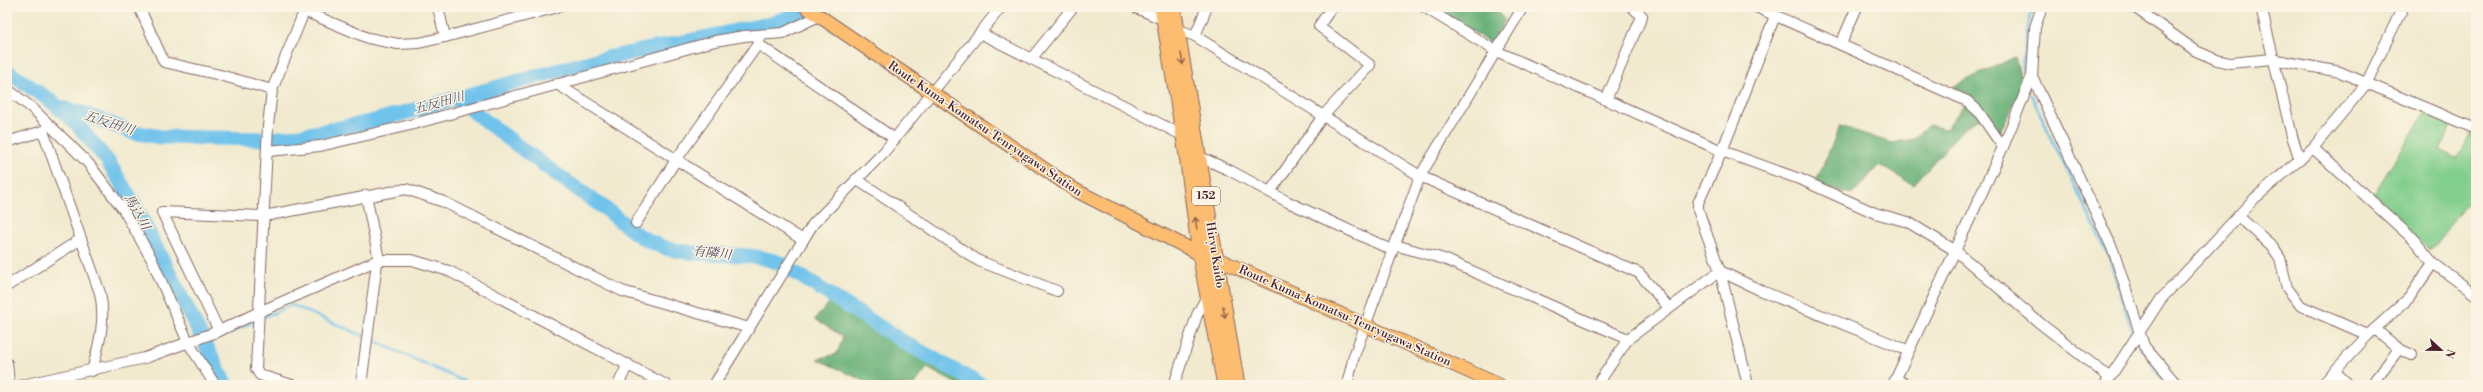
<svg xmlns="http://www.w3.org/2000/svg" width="2483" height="392" font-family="'Libre Bodoni','Noto Serif JP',serif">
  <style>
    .green { fill: #82ce8c; stroke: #66765c }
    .forest { fill: #69b178; stroke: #5a6852 }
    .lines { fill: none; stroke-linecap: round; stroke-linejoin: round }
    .stream { stroke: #6fc3eb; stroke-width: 2.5 }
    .river { stroke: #6fc3eb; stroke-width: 15 }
    .minor-casing { stroke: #846664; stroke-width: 12 }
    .major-casing { stroke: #846664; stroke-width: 15 }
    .highway-casing { stroke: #846664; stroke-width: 17 }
    .minor { stroke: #fff; stroke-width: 10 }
    .major { stroke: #fcbd6f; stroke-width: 13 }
    .highway { stroke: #fcbd6f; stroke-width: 15 }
    .oneway { stroke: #9a664a }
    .labels { text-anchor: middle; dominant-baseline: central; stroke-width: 3; stroke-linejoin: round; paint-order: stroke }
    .shield { fill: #fcf5e5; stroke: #7f5f63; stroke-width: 1 }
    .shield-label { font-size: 11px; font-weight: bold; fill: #4a1f2b }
    .street-label { font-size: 12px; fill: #4a1f2b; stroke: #fcf5e5 }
    .water-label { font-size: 13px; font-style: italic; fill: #555065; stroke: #fcf5e5 }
  </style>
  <rect width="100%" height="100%" fill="#fcf5e5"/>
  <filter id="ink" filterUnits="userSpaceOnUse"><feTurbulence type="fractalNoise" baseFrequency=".025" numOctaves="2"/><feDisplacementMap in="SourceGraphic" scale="8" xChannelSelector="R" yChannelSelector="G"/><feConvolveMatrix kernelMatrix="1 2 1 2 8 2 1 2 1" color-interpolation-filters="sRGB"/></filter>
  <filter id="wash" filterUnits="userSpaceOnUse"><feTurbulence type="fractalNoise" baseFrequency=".012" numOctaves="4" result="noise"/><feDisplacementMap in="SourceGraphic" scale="16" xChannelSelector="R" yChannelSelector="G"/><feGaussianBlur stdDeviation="0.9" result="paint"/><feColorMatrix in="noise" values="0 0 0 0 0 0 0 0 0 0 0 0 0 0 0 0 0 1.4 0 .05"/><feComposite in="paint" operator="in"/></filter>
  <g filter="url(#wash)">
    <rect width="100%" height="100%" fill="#f1eacf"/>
    <polygon class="green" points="2426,111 2452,121 2440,150 2457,158 2473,131 2476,133 2476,191 2430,251 2373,195"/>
    <g class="forest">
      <polygon points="1434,7 1493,7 1505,20 1492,44"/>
      <polygon points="2015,57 2023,87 1999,133 1988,113 1964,128 1913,185 1879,165 1853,194 1814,186 1840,126 1892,143 1913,139 1929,125 1946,129 1967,101 1954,86"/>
      <polygon points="831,301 973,385 959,385 927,368 914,385 873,385 817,359 837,354 843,337 815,319"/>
    </g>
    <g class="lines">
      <g class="stream">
        <polyline points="2024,71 2022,67 2028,26 2033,7"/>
        <polyline points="2031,95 2109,257 2134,337"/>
        <polyline points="262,318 292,305 366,337"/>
        <polyline points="370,339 472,385"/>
        <polyline points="2136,342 2167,385"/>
        <polyline points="205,344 255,321"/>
      </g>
      <g class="river">
        <polyline points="7,71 51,101 75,122 107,160 134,204 226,385"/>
        <path d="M459,100C506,138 554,173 603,207C624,223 636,238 663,247C701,259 743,249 780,263L902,341L981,385"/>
        <polyline points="58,107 82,113 132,132 161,137 271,139 298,136 370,122 593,61 773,23 815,7"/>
      </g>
    </g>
  </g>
  <g filter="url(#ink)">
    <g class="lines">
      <g class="minor-casing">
        <g id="minor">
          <polyline points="139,7 164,62 220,75 272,90"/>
          <polyline points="438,7 445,37"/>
          <polyline points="1134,7 1164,20"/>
          <polyline points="1424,7 1496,51 1722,151 1802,180 1875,213 1908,222 1956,251 2036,320 2110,378"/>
          <polyline points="1756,7 1967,101 1978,111 2003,147"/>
          <polyline points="2042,7 2035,27 2032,76 2114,252 2144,346 2177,385"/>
          <polyline points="2134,7 2196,51 2217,60 2230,63 2272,59 2340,72 2476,129"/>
          <polyline points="2261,7 2292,136 2300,160"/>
          <polyline points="304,11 368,38 398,44 419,43 445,37 558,7"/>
          <polyline points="1177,29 1195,36 1420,176 1639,273 1669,308"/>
          <polyline points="980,33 1184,136"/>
          <polyline points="1195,36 1207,7"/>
          <polyline points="758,39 758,44 895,139"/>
          <polyline points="1841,44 1857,7"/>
          <polyline points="1031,59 1073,7"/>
          <polyline points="557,84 803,240"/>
          <polyline points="7,89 32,108 70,145 88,163 123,209 151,258 188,342 215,385"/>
          <polyline points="1606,100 1642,16 1632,7"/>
          <path d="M7,142L43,131L100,293C106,320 99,345 92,371"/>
          <polyline points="2313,148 2413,239 2433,263 2476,295"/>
          <polyline points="268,151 320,146 410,125 715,41 744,36 783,33 819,16"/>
          <polyline points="1200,157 1229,170 1288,202 1392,250"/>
          <polyline points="856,179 979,261 1057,291"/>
          <polyline points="1270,192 1323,116 1370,65 1319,26 1332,7"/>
          <polyline points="2238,216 2271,245 2280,258 2287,288 2301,306 2368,335"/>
          <polyline points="636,223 676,160 758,44"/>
          <polyline points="1395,245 1444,259 1628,339"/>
          <polyline points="1720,271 1764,292 1907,350"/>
          <polyline points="7,286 81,239"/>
          <polyline points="2375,329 2399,349 2412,355"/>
          <polyline points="219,331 162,212 264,216 406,189 444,202 622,291 749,328"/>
          <polyline points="7,363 9,385"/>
          <polyline points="2334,371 2349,385"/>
          <polyline points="1895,379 1908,385"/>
          <polyline points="22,385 145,358 219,331 259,312 378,260 412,260 449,271 666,385"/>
          <polyline points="292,385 260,375 256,369 268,126 272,90 306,7"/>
          <polyline points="361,385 378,255 366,195"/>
          <polyline points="618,385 628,364"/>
          <polyline points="714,385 813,224 884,152 1001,7"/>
          <polyline points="1174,385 1197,315 1207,296"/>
          <polyline points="1347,385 1354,356 1420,176 1523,7"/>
          <polyline points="1597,385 1628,339 1720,271"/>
          <polyline points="1748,385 1720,271 1698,210 1698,203 1722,151 1775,16"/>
          <polyline points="1893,385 2003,147 2032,76"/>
          <polyline points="2105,385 2161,299 2254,199 2313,148 2366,84 2403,7"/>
          <polyline points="2322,385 2368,335 2409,298 2433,263"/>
          <polyline points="2371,385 2399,349"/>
        </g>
      </g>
      <g class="major-casing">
        <polyline id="major" points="806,7 1075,190 1200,254 1215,258 1499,385"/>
      </g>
      <g class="highway-casing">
        <g id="highway">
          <polyline points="1162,7 1187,155 1200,254 1225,385"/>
          <polyline points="1173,7 1237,385"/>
        </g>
      </g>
      <use href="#minor" class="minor"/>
      <use href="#major" class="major"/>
      <use href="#highway" class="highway"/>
    </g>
    <defs><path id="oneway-shaft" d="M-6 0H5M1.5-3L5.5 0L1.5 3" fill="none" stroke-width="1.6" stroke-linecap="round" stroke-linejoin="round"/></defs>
    <g class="oneway">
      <use href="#oneway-shaft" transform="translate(1182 59) rotate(80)"/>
      <use href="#oneway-shaft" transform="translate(1196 223) rotate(-98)"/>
      <use href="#oneway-shaft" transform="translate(1224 312) rotate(80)"/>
    </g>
  </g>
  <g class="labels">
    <rect class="shield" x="1192" y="187" width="28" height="18" rx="3"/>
    <g class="shield-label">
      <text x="1206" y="196">152</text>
    </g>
    <g class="street-label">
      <text transform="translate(985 129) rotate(34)">Route Kuma-Komatsu-Tenryugawa Station</text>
      <text transform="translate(1215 255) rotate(81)">Hiryu Kaido</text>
      <text transform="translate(1345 316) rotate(24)">Route Kuma-Komatsu-Tenryugawa Station</text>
    </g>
    <g class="water-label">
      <text transform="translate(439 103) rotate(-15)">五反田川</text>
      <text transform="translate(109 123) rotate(18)">五反田川</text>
      <text transform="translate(137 212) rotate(61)">馬込川</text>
      <text transform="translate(712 253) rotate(6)">有隣川</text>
    </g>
  </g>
  <rect width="2483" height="392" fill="none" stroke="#fcf5e5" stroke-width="24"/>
  <g transform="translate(2441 350) rotate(112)" stroke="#fcf5e5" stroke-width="3" paint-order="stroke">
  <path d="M0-3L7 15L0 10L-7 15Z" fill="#4a1f2b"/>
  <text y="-6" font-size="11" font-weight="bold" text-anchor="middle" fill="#4a1f2b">N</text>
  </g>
</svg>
